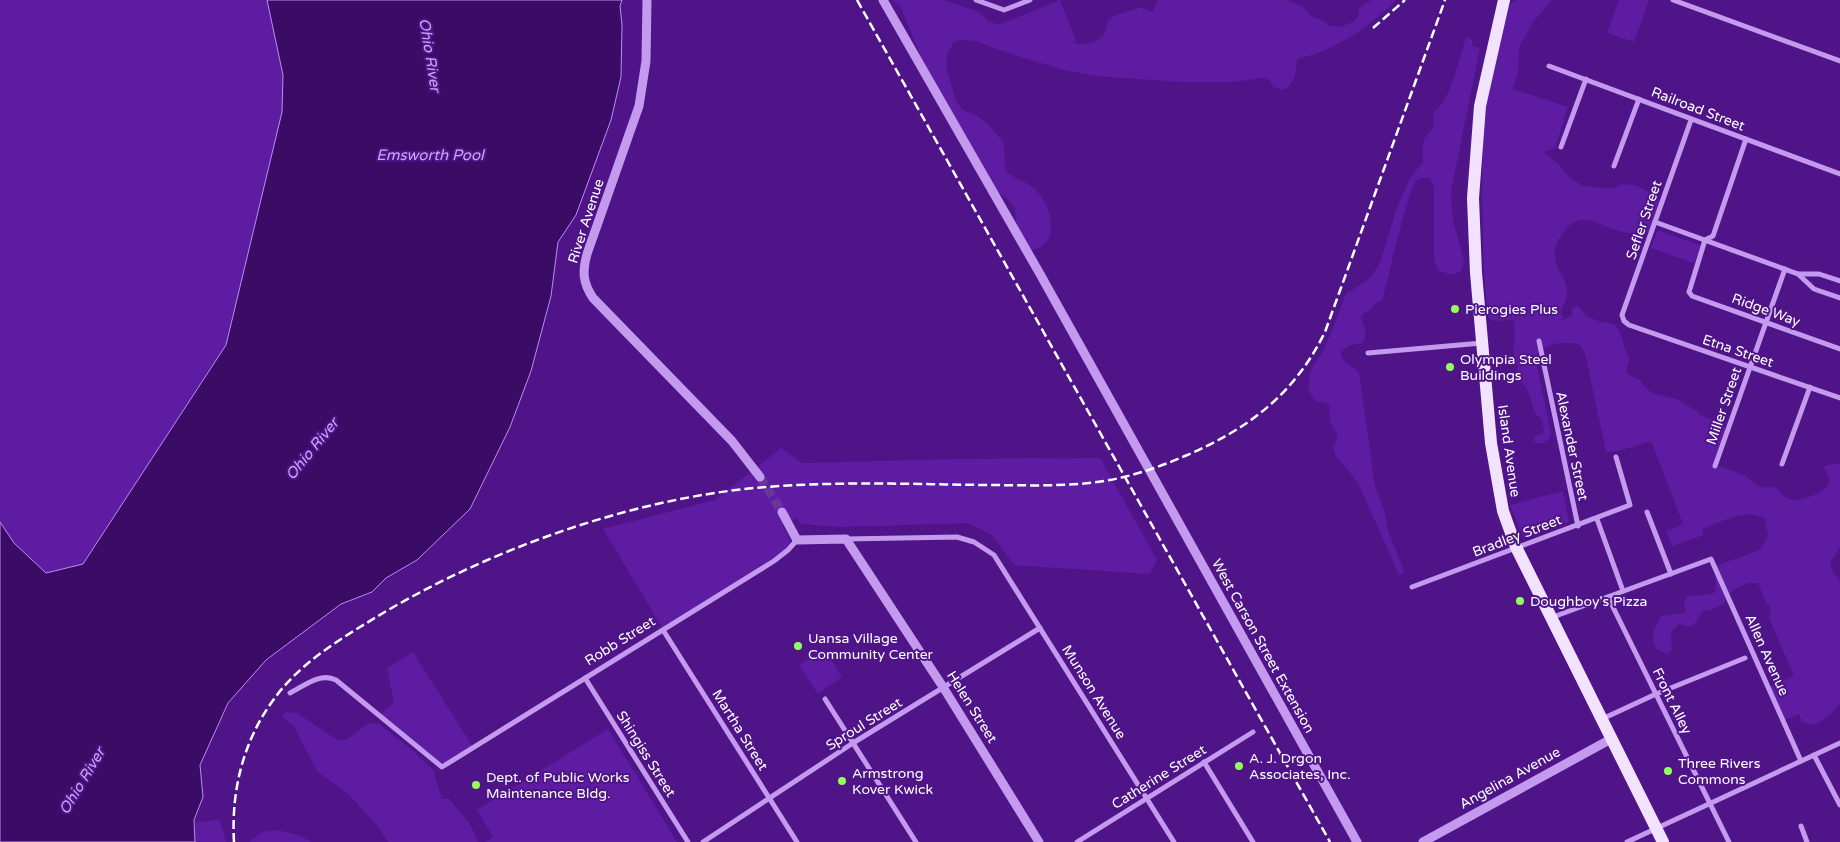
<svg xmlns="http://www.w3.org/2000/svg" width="1840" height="842" font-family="'Varela Round',sans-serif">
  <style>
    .green { fill: #5e1ca2 }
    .water { fill: #3a0c65; stroke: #bd8cf3 }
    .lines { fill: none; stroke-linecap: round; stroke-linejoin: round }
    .tertiary-tunnel { stroke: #69379a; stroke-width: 9; stroke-dasharray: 9 4.5; stroke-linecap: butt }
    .minor { stroke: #c49aef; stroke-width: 5 }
    .tertiary { stroke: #c49aef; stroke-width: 9 }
    .primary { stroke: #f2e2ff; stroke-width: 12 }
    .rail { stroke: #fff; stroke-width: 2.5; stroke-dasharray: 9 4; stroke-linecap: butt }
    .poi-dot { fill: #92ff58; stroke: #4f1488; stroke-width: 2 }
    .labels { text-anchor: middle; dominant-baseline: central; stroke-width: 4; stroke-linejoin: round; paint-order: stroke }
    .street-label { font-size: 14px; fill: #fff; stroke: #4f1488 }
    .poi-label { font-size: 14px; fill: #fff; stroke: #4f1488; text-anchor: start }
    .water-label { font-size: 15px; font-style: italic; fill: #cda6f7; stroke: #4f1488 }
  </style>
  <rect width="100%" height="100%" fill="#4f1488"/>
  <g class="green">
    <polygon points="0,0 267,0 283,75 282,112 226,345 83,564 46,573 14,543 0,522"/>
    <path d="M893,0H944L979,12L987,20L998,25L1060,0L1076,40L1073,42C1083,46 1099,44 1105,33C1107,28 1106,22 1111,18C1116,14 1134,10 1141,7L1152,12L1158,0H1287L1302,6L1312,17L1322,20L1328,25L1340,27L1353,22L1358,16L1359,8L1371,0H1396C1370,27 1334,51 1297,59C1296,72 1296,83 1283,90L1273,87L1270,80L1262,78L1234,82H1181L1096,76L1064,70L1014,55L975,41L962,40L954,42L947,54V70L956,101L963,110L976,115L988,124L1004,143L1005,170C1013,178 1022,180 1031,186C1045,196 1054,218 1050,234C1047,245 1041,248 1031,250L1016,224L1015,208L1005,197L991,189L934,88L901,8Z"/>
    <path d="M1517,0H1552L1534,21L1519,47L1518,73L1513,89L1568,107L1555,148L1544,152L1559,165L1569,177L1583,186L1612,189L1622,184L1635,185L1646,190L1660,202L1649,232C1638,235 1626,233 1615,230C1596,224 1582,211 1566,229C1560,236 1555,244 1555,253C1554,268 1565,276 1567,289C1569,298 1561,306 1561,315L1564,317L1559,320L1568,318L1572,315V308L1578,306L1586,316L1598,321L1614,324L1621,334L1624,347L1629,358L1626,372L1630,376L1640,380L1645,388L1653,393L1676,399L1697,411L1701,416L1722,423L1726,431L1714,464L1746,476L1754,483L1764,488C1782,482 1778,499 1793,500C1802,501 1828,492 1829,482C1830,477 1826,472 1824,467L1826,465L1840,464V546C1832,565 1823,560 1840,581V704L1837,706L1832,713L1816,724L1812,725L1802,722L1799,714L1784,720L1769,687L1794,676L1769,618L1771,608L1765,601L1758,583H1748L1732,591L1723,604L1711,610L1702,611L1697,621L1690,627L1679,624L1671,632L1672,650L1667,654L1656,649C1650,636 1654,628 1661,616L1686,613L1684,602L1688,596C1699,595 1706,596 1716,592L1715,566L1760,550L1768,536L1765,519C1746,507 1722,522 1702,529L1704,535L1672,546L1666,531L1683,524L1651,441L1619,451L1606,452L1585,353L1579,344C1564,341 1542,342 1535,358L1551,433L1549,439L1543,443H1537L1534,441V437L1544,432L1542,420C1531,412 1533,399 1526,388C1523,383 1519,381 1516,376L1518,369L1513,350L1515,341L1514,320L1494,321L1488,317L1484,272L1482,201L1483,108L1508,6Z"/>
    <polygon points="1619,0 1649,0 1634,42 1607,33"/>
    <path d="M1469,37L1472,40V46L1480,48L1451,191L1453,220L1464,261L1461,271C1452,276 1447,274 1438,270L1434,260V187L1430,178C1425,178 1420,177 1416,181C1408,190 1387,283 1382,301L1376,303L1371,309L1365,312L1361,316C1363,327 1369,332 1362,343L1348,346L1341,352C1340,363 1353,365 1359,373L1375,486L1384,510L1389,534L1404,570L1403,574L1399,575L1359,485L1348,470L1335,455L1333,446L1337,440V434L1330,421L1329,405L1324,402H1318L1312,396L1308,388L1310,371L1324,350L1346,294L1370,278L1380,263L1397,207L1410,178L1423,162L1422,150L1424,139L1434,126C1431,110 1436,113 1443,102C1454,84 1459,58 1466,38Z"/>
    <polygon points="1658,230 1701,246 1694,263 1651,248"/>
    <polygon points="781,448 802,463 957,459 1100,458 1157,560 1150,574 1014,565 992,535 968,523 840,527 801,524 796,518 782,525 793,544 788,550 663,629 603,529 715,500"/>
    <polygon points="1563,491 1569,522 1526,538 1523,537 1510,505"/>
    <polygon points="825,650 842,677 818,694 799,665"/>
    <polygon points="413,652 473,747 442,766 380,714 394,703 387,668"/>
    <polygon points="287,712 297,713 337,740 346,740 369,723 379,724 411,749 433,770 442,799 449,799 470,824 478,842 388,842 377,825 348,794 317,771 293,725 284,719 283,714"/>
    <polygon points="608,729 677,842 485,842 493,837 477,810"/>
    <polygon points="220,820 226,842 194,842 196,822"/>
    <polygon points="277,830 298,835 312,842 249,842 262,832"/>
  </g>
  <polygon class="water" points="267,0 622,0 620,6 622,25 621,77 611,120 576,215 558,242 551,296 531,371 510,427 470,509 417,560 386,578 372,592 341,604 266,660 228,703 200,765 203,797 194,820 195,842 0,842 0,522 14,543 46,573 83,564 226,345 282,112 283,75"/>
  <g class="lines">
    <polyline class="tertiary-tunnel" points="760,477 782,512"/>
    <g class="minor">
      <polyline points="976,0 1004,10 1030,0"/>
      <polyline points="1673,0 1840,61"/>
      <polyline points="1549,66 1840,174"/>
      <polyline points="1691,120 1622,315 1624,321 1629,325 1840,398"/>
      <polyline points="1746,139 1713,236 1705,240 1689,292 1692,296 1840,349"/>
      <polyline points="1561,147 1586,79"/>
      <polyline points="1614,166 1639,99"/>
      <polyline points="1655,222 1798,274 1819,274 1840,281"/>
      <polyline points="1798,274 1814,289 1840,298"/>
      <polyline points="1539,341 1578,526"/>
      <polyline points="1368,353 1482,343"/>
      <polyline points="1782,464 1810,387"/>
      <polyline points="1715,466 1785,269"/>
      <polyline points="1647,512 1671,574"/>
      <polyline points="1597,519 1623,591"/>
      <polyline points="846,539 957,537 974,542 994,555 1174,842"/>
      <polyline points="1412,587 1630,505 1616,457"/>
      <polyline points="1608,597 1729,842"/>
      <polyline points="1553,617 1711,559 1801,761"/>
      <polyline points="663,630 797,842"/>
      <polyline points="585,678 688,842"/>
      <path d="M290,693C304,686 320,672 336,680L442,767L774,561L788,550L797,540"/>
      <polyline points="825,699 916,842"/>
      <polyline points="1602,719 1656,694 1745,658"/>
      <polyline points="1814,755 1840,805"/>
      <polyline points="1204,762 1253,842"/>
      <polyline points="1801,826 1807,842"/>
      <polyline points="703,842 853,743 1040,628"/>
      <polyline points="1077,842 1253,732"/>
      <polyline points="1627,842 1840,743"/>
    </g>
    <g class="tertiary">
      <path d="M647,0L646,61L639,106L587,254C582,272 583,283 593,298L732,441L760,477"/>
      <polyline points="883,0 1040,274 1357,842"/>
      <polyline points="782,512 797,540 846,539 943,687 1039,842"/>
      <polyline points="1423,842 1611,739"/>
    </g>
    <polyline class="primary" points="1504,0 1480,106 1473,198 1476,273 1491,443 1503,511 1516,547 1663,842"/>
    <g class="rail">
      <polyline points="857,0 1330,842"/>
      <polyline points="1373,28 1405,0"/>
      <path d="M234,842C231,791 243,741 274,699C297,667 332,644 365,624C477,554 622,501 754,488C831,481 908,484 985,485C1022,485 1060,487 1097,482C1128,478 1157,468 1185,456C1248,429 1294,395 1325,332L1445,0"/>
    </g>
  </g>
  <g class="poi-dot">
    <circle cx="1455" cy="309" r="5"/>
    <circle cx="1450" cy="367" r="5"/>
    <circle cx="1520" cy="601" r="5"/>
    <circle cx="798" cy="646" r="5"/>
    <circle cx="1239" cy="766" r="5"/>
    <circle cx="1668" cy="771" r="5"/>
    <circle cx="842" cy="781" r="5"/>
    <circle cx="476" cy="785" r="5"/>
  </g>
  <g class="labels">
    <g class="street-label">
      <text transform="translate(1698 109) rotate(21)">Railroad Street</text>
      <text transform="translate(1644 220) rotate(-71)">Sefler Street</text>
      <text transform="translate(586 221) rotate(-72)">River Avenue</text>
      <text transform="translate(1766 310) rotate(20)">Ridge Way</text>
      <text transform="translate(1738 351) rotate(19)">Etna Street</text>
      <text transform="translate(1724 406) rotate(-71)">Miller Street</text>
      <text transform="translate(1572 446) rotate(78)">Alexander Street</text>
      <text transform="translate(1509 451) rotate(82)">Island Avenue</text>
      <text transform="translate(1517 536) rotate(-21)">Bradley Street</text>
      <text transform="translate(620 641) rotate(-32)">Robb Street</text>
      <text transform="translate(1263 646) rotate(61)">West Carson Street Extension</text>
      <text transform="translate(1767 655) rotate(66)">Allen Avenue</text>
      <text transform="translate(1094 692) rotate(58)">Munson Avenue</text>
      <text transform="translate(1672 701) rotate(64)">Front Alley</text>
      <text transform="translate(972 707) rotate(58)">Helen Street</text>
      <text transform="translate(864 724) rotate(-32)">Sproul Street</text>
      <text transform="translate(740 730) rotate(58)">Martha Street</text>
      <text transform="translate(646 754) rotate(58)">Shingiss Street</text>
      <text transform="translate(1159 777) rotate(-32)">Catherine Street</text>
      <text transform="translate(1510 778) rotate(-29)">Angelina Avenue</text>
    </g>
    <g class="poi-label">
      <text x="1465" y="309">Pierogies Plus</text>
      <text x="1460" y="359">Olympia Steel<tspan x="1460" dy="16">Buildings</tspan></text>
      <text x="1530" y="601">Doughboy's Pizza</text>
      <text x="808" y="638">Uansa Village<tspan x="808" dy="16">Community Center</tspan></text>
      <text x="1249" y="758">A. J. Drgon<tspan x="1249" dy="16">Associates, Inc.</tspan></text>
      <text x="1678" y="763">Three Rivers<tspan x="1678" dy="16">Commons</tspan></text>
      <text x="852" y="773">Armstrong<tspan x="852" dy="16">Kover Kwick</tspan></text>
      <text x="486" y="777">Dept. of Public Works<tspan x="486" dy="16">Maintenance Bldg.</tspan></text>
    </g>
    <g class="water-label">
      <text transform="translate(430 55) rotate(81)">Ohio River</text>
      <text x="430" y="155">Emsworth Pool</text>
      <text transform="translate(312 449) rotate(-51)">Ohio River</text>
      <text transform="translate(82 781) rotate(-59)">Ohio River</text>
    </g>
  </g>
</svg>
